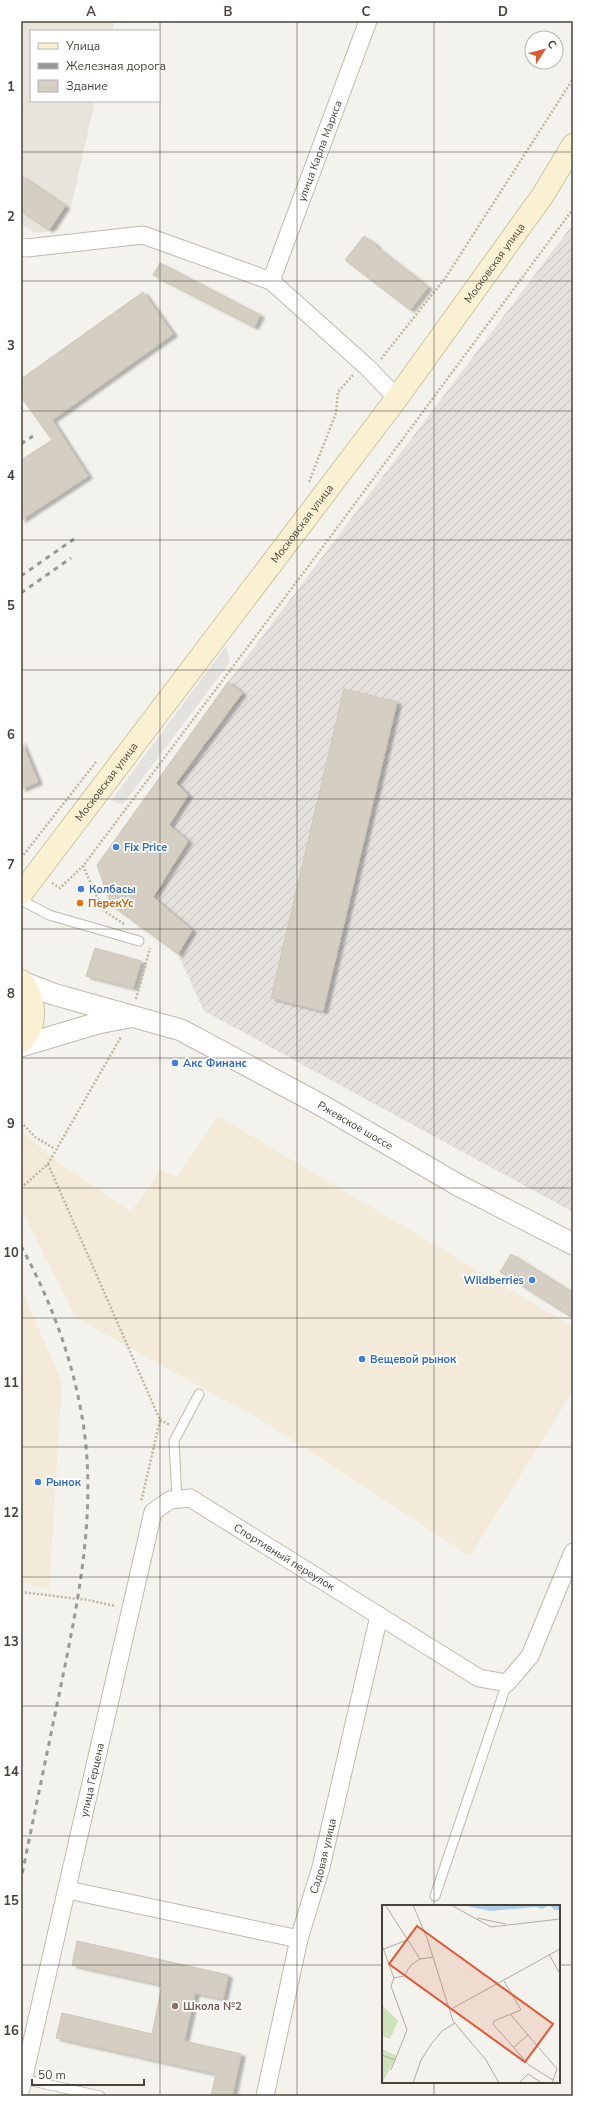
<svg xmlns="http://www.w3.org/2000/svg" width="594" height="2117" font-family="'Nunito Sans',sans-serif">
  <style>
    .residential { fill: #e7e4db }
    .commercial { fill: #f3eada }
    .industrial { fill: url(#industrial-furrows) }
    .parking { fill: #e3e2df }
    .building { fill: #d4cec3; stroke: #cec6b7; filter: url(#shadow) }
    .lines { fill: none; stroke-linecap: round; stroke-linejoin: round }
    .service-casing { stroke: #bfbaaf; stroke-width: 11 }
    .minor-casing { stroke: #bfbaaf; stroke-width: 19 }
    .tertiary-casing { stroke: #bfbaaf; stroke-width: 23 }
    .secondary-casing { stroke: #cec5a1; stroke-width: 24 }
    .path { stroke: #bfb6a2; stroke-width: 2.5; stroke-dasharray: 2 2; stroke-linecap: butt }
    .service { stroke: #fff; stroke-width: 9 }
    .minor { stroke: #fff; stroke-width: 17 }
    .tertiary { stroke: #fff; stroke-width: 21 }
    .secondary { stroke: #f9f1d1; stroke-width: 22 }
    .rail { stroke: #999; stroke-width: 3; stroke-dasharray: 5 5; stroke-linecap: butt }
    .grid { fill: none; stroke: #48433a; stroke-width: 1; stroke-opacity: 0.55 }
    .shop-dot { fill: #3f7fe0; stroke: #fff; stroke-width: 1.5 }
    .food-dot { fill: #e8710a; stroke: #fff; stroke-width: 1.5 }
    .education-dot { fill: #8d6e63; stroke: #fff; stroke-width: 1.5 }
    .labels { text-anchor: middle; dominant-baseline: central; stroke-width: 3.5; stroke-linejoin: round; paint-order: stroke }
    .street-label { font-size: 11px; fill: #48433a; stroke: #fff }
    .shop-label { font-size: 11px; font-weight: bold; fill: #366cbe; stroke: #fff; text-anchor: start }
    .food-label { font-size: 11px; font-weight: bold; fill: #c56008; stroke: #fff; text-anchor: start }
    .education-label { font-size: 11px; font-weight: bold; fill: #785e54; stroke: #fff; text-anchor: start }
    .inset-road { fill: none; stroke: #afaca5; stroke-width: 1 }
    .view { fill: #e05937; fill-opacity: 0.15; stroke: #e05937; stroke-width: 2 }
    .inset-edge { fill: none; stroke: #48433a; stroke-width: 2 }
    .neatline { fill: none; stroke: #48433a; stroke-width: 1.5 }
    .grid-label { font-size: 13px; text-anchor: middle; font-weight: bold; fill: #48433a }
  </style>
  <defs>
    <pattern id="industrial-furrows" width="10" height="10" patternUnits="userSpaceOnUse"><rect width="10" height="10" fill="#e4e1dd"/><path d="M-1 1l2-2M0 10L10 0M9 11l2-2" fill="none" stroke="#c5c2be"/></pattern>
    <filter id="shadow"><feDropShadow dx="4.5" dy="2.5" stdDeviation="1" flood-color="#0004"/></filter>
  </defs>
  <rect width="100%" height="100%" fill="#f4f2ec"/>
  <polygon class="residential" points="21,21 114,21 112,31 31,31 31,101 95,101 70,211 59,230 34,233 21,224"/>
  <g class="commercial">
    <polygon points="218,1116 573,1327 573,1391 470,1556 263,1421 76,1318 21,1209 21,1129 49,1156 131,1211 161,1170 177,1177"/>
    <polygon points="21,1288 62,1383 49,1589 21,1582"/>
  </g>
  <polygon class="industrial" points="573,224 573,1212 204,1011 178,954 191,930 153,897 188,841 169,825 188,795 176,783 242,693 228,682"/>
  <polygon class="parking" points="226,646 230,662 123,804 111,801"/>
  <g class="building">
    <polygon points="21,176 65,206 49,230 21,211"/>
    <polygon points="364,236 377,246 376,247 428,287 410,310 345,260"/>
    <polygon points="160,263 260,315 254,327 153,275"/>
    <polygon points="143,292 173,334 52,420 88,476 21,520 21,460 52,440 21,397 21,379"/>
    <polygon points="228,682 242,693 176,783 188,795 169,825 188,841 153,897 192,930 178,954 111,905 97,865"/>
    <polygon points="344,689 397,702 323,1011 271,998"/>
    <polygon points="21,741 38,782 21,789"/>
    <polygon points="95,948 141,961 133,988 86,976"/>
    <polygon points="511,1254 573,1293 573,1318 500,1272"/>
    <polygon points="77,1941 228,1975 223,1999 195,1993 184,2041 241,2054 232,2096 211,2096 216,2074 56,2038 62,2013 152,2034 162,1985 72,1965"/>
  </g>
  <g class="lines">
    <g class="service-casing">
      <g id="service">
        <polyline points="21,900 49,915 139,941"/>
        <polyline points="177,1499 174,1441 199,1394"/>
        <polyline points="435,1896 507,1683"/>
        <polyline points="23,2079 100,2096"/>
      </g>
    </g>
    <g class="minor-casing">
      <g id="minor">
        <polyline points="21,247 27,248 143,235 271,281 367,367 397,398"/>
        <path id="s1" d="M271,281L368,21"/>
        <polyline points="68,1890 299,1939"/>
        <path id="s2" d="M21,2089L153,1512L170,1500L190,1498L479,1678L507,1683L530,1656L573,1552"/>
        <path id="s3" d="M265,2096L299,1939L321,1867L379,1616"/>
      </g>
    </g>
    <g class="tertiary-casing">
      <g id="tertiary">
        <path id="s4" d="M22,982L53,994L181,1030L321,1105L458,1185L573,1244"/>
        <polyline points="21,1046 98,1023 129,1017"/>
      </g>
    </g>
    <g class="secondary-casing">
      <g id="secondary">
        <path id="s5" d="M21,894L397,398L543,195L573,145"/>
        <path d="M21,981C36,998 38,1025 21,1042"/>
      </g>
    </g>
    <g class="path">
      <polyline points="381,359 446,277 573,79"/>
      <polyline points="309,482 336,413 338,392 353,375"/>
      <polyline points="21,858 96,762"/>
      <polyline points="52,883 60,888 83,866"/>
      <polyline points="124,924 103,910 83,866 325,544 573,209"/>
      <polyline points="136,999 150,948"/>
      <polyline points="21,1122 35,1137 55,1149"/>
      <polyline points="48,1164 160,1420 141,1502"/>
      <polyline points="21,1188 48,1164 121,1037"/>
      <polyline points="160,1420 170,1425"/>
      <polyline points="21,1592 88,1600 115,1606"/>
    </g>
    <use href="#service" class="service"/>
    <use href="#minor" class="minor"/>
    <use href="#tertiary" class="tertiary"/>
    <use href="#secondary" class="secondary"/>
    <g class="rail">
      <polyline points="21,444 33,436"/>
      <polyline points="21,576 74,539"/>
      <polyline points="21,593 71,558"/>
      <path d="M21,1246C53,1304 77,1371 85,1437C95,1522 77,1607 60,1690C47,1753 34,1816 21,1879"/>
    </g>
  </g>
  <path class="grid" d="M160,21V2096M297,21V2096M434,21V1906M21,152H573M21,281H573M21,411H573M21,540H573M21,670H573M21,799H573M21,929H573M21,1058H573M21,1188H573M21,1318H573M21,1447H573M21,1577H573M21,1706H573M21,1836H573M21,1965H383M559,1965H573M434,2082V2096"/>
  <g class="shop-dot">
    <circle cx="116" cy="847" r="4"/>
    <circle cx="81" cy="889" r="4"/>
    <circle cx="175" cy="1063" r="4"/>
    <circle cx="532" cy="1280" r="4"/>
    <circle cx="362" cy="1359" r="4"/>
    <circle cx="38" cy="1482" r="4"/>
  </g>
  <circle class="food-dot" cx="80" cy="903" r="4"/>
  <circle class="education-dot" cx="175" cy="2006" r="4"/>
  <g class="labels">
    <g class="street-label">
      <text stroke="none"><textPath href="#s1" startOffset="139">улица Карла Маркса</textPath></text>
      <text stroke="none"><textPath href="#s5" startOffset="789">Московская улица</textPath></text>
      <text stroke="none"><textPath href="#s5" startOffset="465">Московская улица</textPath></text>
      <text stroke="none"><textPath href="#s5" startOffset="141">Московская улица</textPath></text>
      <text stroke="none"><textPath href="#s4" startOffset="365">Ржевское шоссе</textPath></text>
      <text stroke="none"><textPath href="#s2" startOffset="744">Спортивный переулок</textPath></text>
      <text stroke="none"><textPath href="#s2" startOffset="317">улица Герцена</textPath></text>
      <text stroke="none"><textPath href="#s3" startOffset="247">Садовая улица</textPath></text>
    </g>
    <g class="shop-label">
      <text x="124" y="847">Fix Price</text>
      <text x="89" y="889">Колбасы</text>
      <text x="183" y="1063">Акс Финанс</text>
      <text x="524" y="1280" text-anchor="end">Wildberries</text>
      <text x="370" y="1359">Вещевой рынок</text>
      <text x="46" y="1482">Рынок</text>
    </g>
    <g class="food-label">
      <text x="88" y="903">ПерекУс</text>
    </g>
    <g class="education-label">
      <text x="183" y="2006">Школа №2</text>
    </g>
  </g>
  <g transform="translate(382 1905)">
    <rect width="178" height="178" fill="#f4f2ec"/>
    <path d="M0,100L16,116L8,134L0,131ZM0,144L15,151L0,178Z" fill="#cee3ba"/>
    <path d="M80,0H178V5H172L168,0L160,4L154,2L108,6Z" fill="#b0cfe9"/>
    <path class="inset-road" d="M31,0L45,33L71,116L104,155L117,178M69,0L109,22L178,14M4,1L38,54M95,13L124,19M0,40L12,73M2,44L25,35M167,49L178,69M122,76L139,105L112,116L111,119L147,160L171,175M71,103L178,44M129,110L175,164L170,178M132,142L146,130M0,150L13,155M9,165L25,125L9,81L12,73L22,71L29,60L38,54L51,52M31,178L39,155L50,138L60,126L73,118M137,178L146,169L160,178"/>
    <path class="view" d="M35,21L171,119L143,157L7,59Z"/>
    <rect width="178" height="178" class="inset-edge"/>
  </g>
  <rect width="594" height="2117" fill="none" stroke="#ffffff" stroke-width="44"/>
  <rect x="30" y="30" width="130" height="72" fill="#ffffff" stroke="#b6b4b0"/>
  <rect x="38" y="43" width="20" height="6" fill="#f9f1d1" stroke="#b6b4b0"/>
  <text x="66" y="50" font-size="12" fill="#48433a">Улица</text>
  <rect x="38" y="63" width="20" height="6" fill="#999999" stroke="#b6b4b0"/>
  <text x="66" y="70" font-size="12" fill="#48433a">Железная дорога</text>
  <rect x="38" y="80" width="20" height="12" fill="#d4cec3" stroke="#b6b4b0"/>
  <text x="66" y="90" font-size="12" fill="#48433a">Здание</text>
  <g transform="translate(544 50) rotate(54)"><circle r="19" fill="#ffffff" stroke="#b6b4b0"/>
  <path d="M0-3L7 15L0 10L-7 15Z" fill="#e05937"/>
  <text y="-6" font-size="11" font-weight="bold" text-anchor="middle" fill="#48433a">С</text>
  </g>
  <path d="M32 2079v6h112v-6" fill="none" stroke="#48433a" stroke-width="2"/>
  <text x="38" y="2079" font-size="12" fill="#48433a" stroke="#ffffff" stroke-width="3" paint-order="stroke">50 m</text>
  <rect x="22" y="22" width="550" height="2073" class="neatline"/>
  <g class="grid-label">
    <text x="91" y="16">A</text>
    <text x="228" y="16">B</text>
    <text x="366" y="16">C</text>
    <text x="503" y="16">D</text>
    <text x="11" y="91">1</text>
    <text x="11" y="221">2</text>
    <text x="11" y="350">3</text>
    <text x="11" y="480">4</text>
    <text x="11" y="610">5</text>
    <text x="11" y="739">6</text>
    <text x="11" y="869">7</text>
    <text x="11" y="998">8</text>
    <text x="11" y="1128">9</text>
    <text x="11" y="1257">10</text>
    <text x="11" y="1387">11</text>
    <text x="11" y="1517">12</text>
    <text x="11" y="1646">13</text>
    <text x="11" y="1776">14</text>
    <text x="11" y="1905">15</text>
    <text x="11" y="2035">16</text>
  </g>
</svg>
